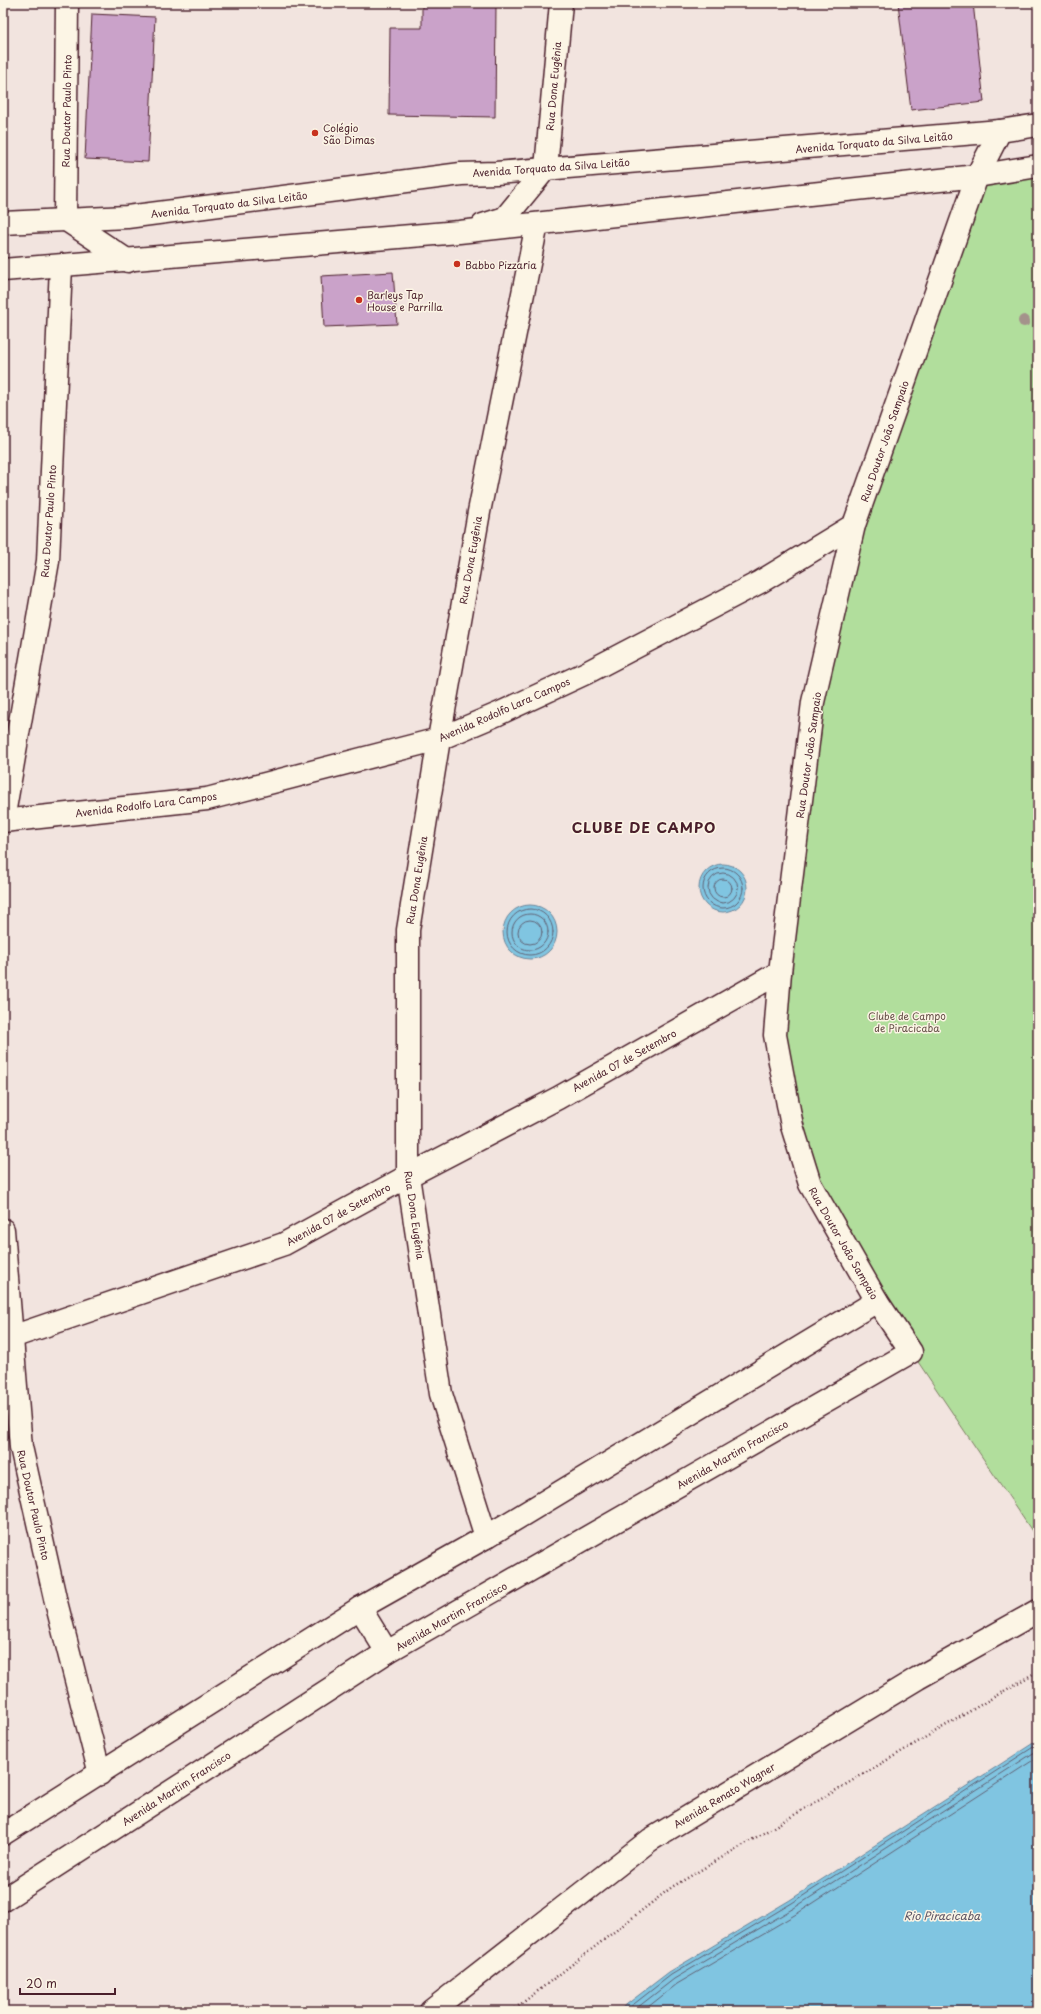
<svg xmlns="http://www.w3.org/2000/svg" width="1041" height="2014" font-family="'Playpen Sans',sans-serif">
  <style>
    .green { fill: #b1de9c; stroke: #7e7e64 }
    .water { fill: #80c5e1; stroke: #6a8398 }
    .lines { fill: none; stroke-linecap: round; stroke-linejoin: round }
    .shore { stroke: #606174; stroke-width: 1 }
    .building { fill: #caa2c9; stroke: #4a1f2b }
    .minor-casing { stroke: #4a1f2b; stroke-width: 25 }
    .secondary-casing { stroke: #4a1f2b; stroke-width: 25 }
    .path { stroke: #4a1f2b; stroke-width: 2.5; stroke-dasharray: 1 3; stroke-linecap: butt }
    .minor { stroke: #fcf5e5; stroke-width: 22 }
    .secondary { stroke: #fcf5e5; stroke-width: 22 }
    .tree { fill: #a4928b }
    .poi-dot { fill: #c8321e; stroke: #fcf5e5; stroke-width: 1.5 }
    .labels { text-anchor: middle; dominant-baseline: central; stroke-width: 3; stroke-linejoin: round; paint-order: stroke }
    .street-label { font-size: 10px; fill: #4a1f2b; stroke: #fcf5e5 }
    .poi-label { font-size: 10px; fill: #4a1f2b; stroke: #fcf5e5; text-anchor: start }
    .park-label { font-size: 10px; fill: #644f47; stroke: #fcf5e5 }
    .water-label { font-size: 11px; font-style: italic; fill: #5a5162; stroke: #fcf5e5 }
    .district-label { font-size: 14px; font-weight: bold; letter-spacing: 1px; fill: #4a1f2b; stroke: #fcf5e5 }
  </style>
  <rect width="100%" height="100%" fill="#f2e4df"/>
  <filter id="ink" filterUnits="userSpaceOnUse"><feTurbulence type="fractalNoise" baseFrequency=".025" numOctaves="2"/><feDisplacementMap in="SourceGraphic" scale="8" xChannelSelector="R" yChannelSelector="G"/><feConvolveMatrix kernelMatrix="1 2 1 2 8 2 1 2 1" color-interpolation-filters="sRGB"/></filter>
  <g filter="url(#ink)">
    <polygon class="green" points="1038,166 1038,1540 877,1301 833,1224 775,1035 813,702 854,525 977,176"/>
    <g class="water">
      <circle cx="723" cy="888" r="24"/>
      <circle cx="530" cy="932" r="27"/>
      <polygon points="1038,1740 1038,2011 618,2011 669,1972 790,1900"/>
    </g>
    <g class="lines">
      <g class="shore">
        <circle cx="723" cy="888" r="20"/>
        <circle cx="723" cy="888" r="15"/>
        <circle cx="723" cy="888" r="9"/>
        <circle cx="530" cy="932" r="23"/>
        <circle cx="530" cy="932" r="18"/>
        <circle cx="530" cy="932" r="12"/>
        <polyline points="625,2011 671,1975 792,1903 1038,1744"/>
        <polyline points="633,2011 674,1979 794,1908 1038,1750"/>
        <polyline points="643,2011 677,1984 798,1913 1038,1757"/>
      </g>
    </g>
    <g class="building">
      <polygon points="422,3 496,3 495,117 389,115 390,28 422,28"/>
      <polygon points="898,3 973,3 984,102 911,110"/>
      <polygon points="92,14 155,17 148,162 85,159"/>
      <polygon points="393,272 397,324 324,327 321,276"/>
    </g>
    <g class="lines">
      <g class="minor-casing">
        <g id="minor">
          <polyline points="67,3 65,219 128,261"/>
          <polyline points="546,168 561,3"/>
          <polyline points="3,820 48,561 61,266"/>
          <polyline points="3,821 207,799 439,739 498,714 586,673 760,582 854,525"/>
          <polyline points="3,1230 21,1447 55,1598 100,1774"/>
          <polyline points="3,1340 284,1244 408,1176 558,1098 780,972"/>
          <polyline points="486,1537 441,1394 408,1176 408,930 439,739 479,512 537,224"/>
          <polyline points="360,1608 387,1652"/>
          <polyline points="3,1834 360,1608 486,1537 877,1301"/>
          <polyline points="3,1900 387,1652 911,1352 877,1301 810,1184 792,1126 775,1035 780,972 813,702 854,525 977,176 1000,131"/>
        </g>
      </g>
      <g class="secondary-casing">
        <g id="secondary">
          <polyline points="3,223 127,217 461,174 496,173 1000,131 1038,125"/>
          <polyline points="483,225 505,218 546,168"/>
          <polyline points="3,270 459,232 977,176 1038,166"/>
          <polyline points="431,2011 650,1840 918,1678 1038,1611"/>
        </g>
      </g>
      <polyline class="path" points="512,2011 672,1887 1038,1671"/>
      <use href="#minor" class="minor"/>
      <use href="#secondary" class="secondary"/>
    </g>
    <circle class="tree" cx="1024" cy="321" r="6"/>
  </g>
  <g class="poi-dot">
    <circle cx="315" cy="133" r="4"/>
    <circle cx="457" cy="264" r="4"/>
    <circle cx="359" cy="300" r="4"/>
  </g>
  <g class="labels">
    <g class="street-label">
      <text transform="translate(553 86) rotate(-85)">Rua Dona Eugênia</text>
      <text transform="translate(66 111) rotate(-89)">Rua Doutor Paulo Pinto</text>
      <text transform="translate(874 142) rotate(-5)">Avenida Torquato da Silva Leitão</text>
      <text transform="translate(551 167) rotate(-4)">Avenida Torquato da Silva Leitão</text>
      <text transform="translate(229 204) rotate(-7)">Avenida Torquato da Silva Leitão</text>
      <text transform="translate(884 441) rotate(-71)">Rua Doutor João Sampaio</text>
      <text transform="translate(48 521) rotate(-86)">Rua Doutor Paulo Pinto</text>
      <text transform="translate(470 560) rotate(-80)">Rua Dona Eugênia</text>
      <text transform="translate(504 709) rotate(-24)">Avenida Rodolfo Lara Campos</text>
      <text transform="translate(808 755) rotate(-82)">Rua Doutor João Sampaio</text>
      <text transform="translate(146 804) rotate(-7)">Avenida Rodolfo Lara Campos</text>
      <text transform="translate(416 880) rotate(-81)">Rua Dona Eugênia</text>
      <text transform="translate(624 1060) rotate(-29)">Avenida 07 de Setembro</text>
      <text transform="translate(338 1214) rotate(-29)">Avenida 07 de Setembro</text>
      <text transform="translate(415 1215) rotate(82)">Rua Dona Eugênia</text>
      <text transform="translate(844 1243) rotate(60)">Rua Doutor João Sampaio</text>
      <text transform="translate(732 1454) rotate(-30)">Avenida Martim Francisco</text>
      <text transform="translate(34 1505) rotate(77)">Rua Doutor Paulo Pinto</text>
      <text transform="translate(451 1616) rotate(-30)">Avenida Martim Francisco</text>
      <text transform="translate(176 1788) rotate(-33)">Avenida Martim Francisco</text>
      <text transform="translate(724 1795) rotate(-31)">Avenida Renato Wagner</text>
    </g>
    <g class="poi-label">
      <text x="323" y="127">Colégio<tspan x="323" dy="12">São Dimas</tspan></text>
      <text x="465" y="264">Babbo Pizzaria</text>
      <text x="367" y="294">Barleys Tap<tspan x="367" dy="12">House e Parrilla</tspan></text>
    </g>
    <g class="park-label">
      <text x="907" y="1015">Clube de Campo<tspan x="907" dy="12">de Piracicaba</tspan></text>
    </g>
    <g class="water-label">
      <text x="942" y="1915">Rio Piracicaba</text>
    </g>
    <g class="district-label">
      <text x="644" y="827">CLUBE DE CAMPO</text>
    </g>
  </g>
  <rect width="1041" height="2014" fill="none" stroke="#fcf5e5" stroke-width="16"/>
  <rect x="8" y="8" width="1025" height="1998" fill="none" stroke="#4a1f2b" stroke-width="1.5" filter="url(#ink)"/>
  <path d="M20 1988v6h95v-6" fill="none" stroke="#4a1f2b" stroke-width="2"/>
  <text x="26" y="1988" font-size="12" fill="#4a1f2b" stroke="#fcf5e5" stroke-width="3" paint-order="stroke">20 m</text>
</svg>
